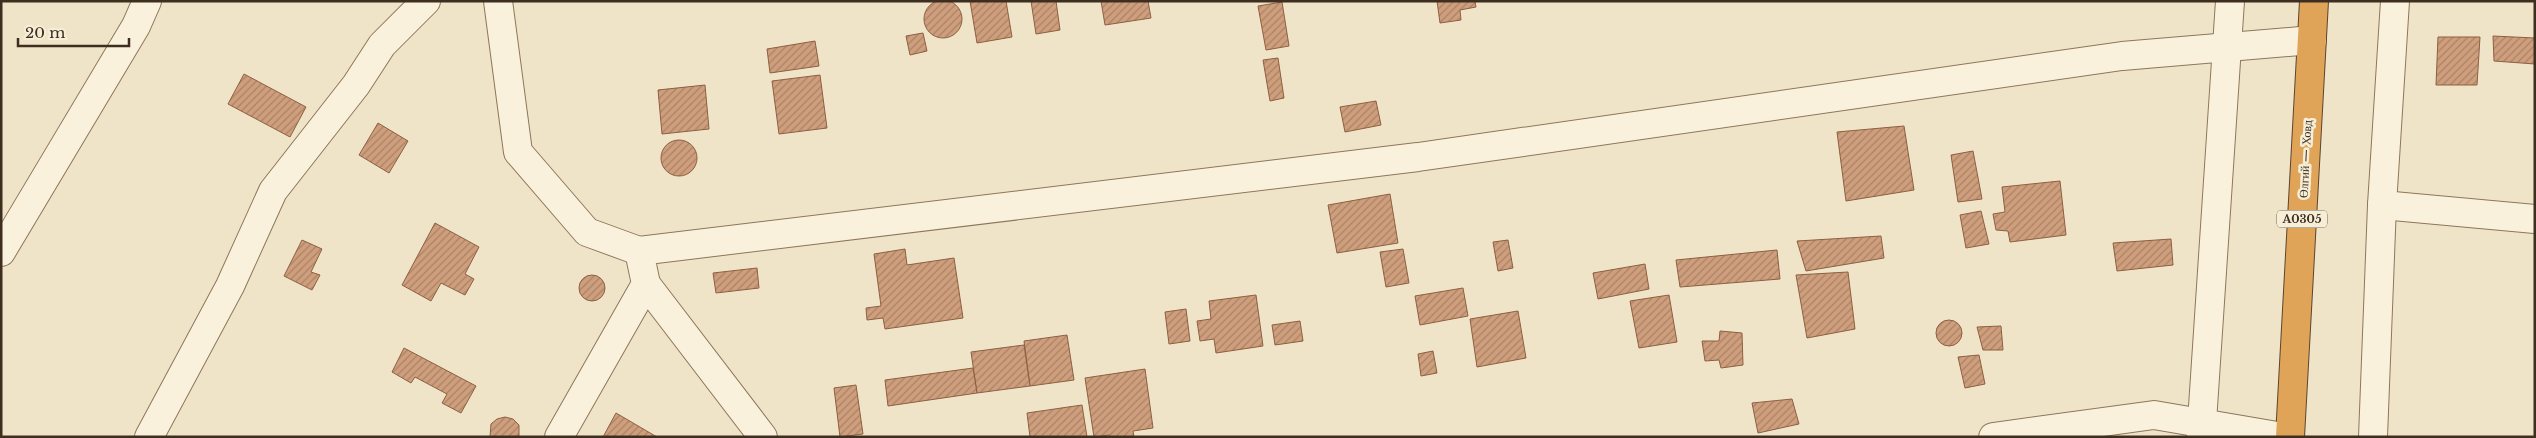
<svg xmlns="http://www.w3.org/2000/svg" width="2536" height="438" font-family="'Libre Baskerville',serif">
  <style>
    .building { fill: url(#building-hatch); stroke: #8d5f41 }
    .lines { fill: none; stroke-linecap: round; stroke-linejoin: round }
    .street-casing { stroke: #8d765c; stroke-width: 30 }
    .highway-casing { stroke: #5b4430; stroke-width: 30 }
    .street { stroke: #faf1dc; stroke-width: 28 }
    .highway { stroke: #e0a458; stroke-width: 28 }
    .labels { text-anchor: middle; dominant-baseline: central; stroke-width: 5; stroke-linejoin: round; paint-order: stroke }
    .shield { fill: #f7eed8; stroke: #756857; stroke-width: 1 }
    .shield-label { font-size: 11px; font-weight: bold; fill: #3d2e20 }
    .street-label { font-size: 12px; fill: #3d2e20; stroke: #f7eed8 }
  </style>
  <defs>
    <pattern id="building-hatch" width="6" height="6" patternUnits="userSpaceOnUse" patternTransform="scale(1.25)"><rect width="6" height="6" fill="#cf9f7d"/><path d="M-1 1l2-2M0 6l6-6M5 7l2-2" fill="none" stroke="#a98266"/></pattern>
  </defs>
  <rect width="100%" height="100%" fill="#f0e4c8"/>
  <g class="building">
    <circle cx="943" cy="19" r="19"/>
    <polygon points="970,1 1006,1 1012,37 977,43"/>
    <polygon points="1031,1 1056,1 1060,30 1036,34"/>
    <polygon points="1101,1 1148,1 1151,18 1105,25"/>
    <polygon points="1437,1 1475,1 1476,7 1460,10 1461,20 1440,23"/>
    <polygon points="1282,2 1289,46 1266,50 1258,6"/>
    <polygon points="923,33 927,51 910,55 906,36"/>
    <polygon points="2493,36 2535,38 2535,64 2494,61"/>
    <polygon points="2438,37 2480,37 2477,85 2436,85"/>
    <polygon points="815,41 819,66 770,73 767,49"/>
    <polygon points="1278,58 1284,98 1270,101 1263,60"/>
    <polygon points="244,74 306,107 290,137 228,104"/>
    <polygon points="820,75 827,128 779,134 772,81"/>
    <polygon points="705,85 709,129 662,134 658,90"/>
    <polygon points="1376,101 1381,125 1345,132 1340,107"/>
    <polygon points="378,123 408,141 389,173 359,155"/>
    <polygon points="1904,126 1914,190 1846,201 1837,132"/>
    <circle cx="679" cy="158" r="18"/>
    <polygon points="1973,151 1982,199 1958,202 1951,155"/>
    <polygon points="2060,181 2066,235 2010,242 2008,231 1996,230 1993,214 2005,212 2002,187"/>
    <polygon points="1390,194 1398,243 1337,253 1328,205"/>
    <polygon points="1981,211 1989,244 1966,248 1960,215"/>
    <polygon points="435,223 479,247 465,274 474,279 465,295 441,283 431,301 402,285"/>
    <polygon points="1881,236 1884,258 1806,271 1797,241"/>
    <polygon points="2171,239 2173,265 2117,271 2113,243"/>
    <polygon points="302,240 322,249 311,272 320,275 312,290 284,276"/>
    <polygon points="1508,240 1513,268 1498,271 1493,242"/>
    <polygon points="905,249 907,265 954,258 963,318 885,329 883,318 867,320 866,308 881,306 874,254"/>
    <polygon points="1403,249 1409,283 1386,287 1380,252"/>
    <polygon points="1777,250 1780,279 1680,287 1676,260"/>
    <polygon points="1645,264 1649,289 1598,299 1593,273"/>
    <polygon points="757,268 759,288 716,293 713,273"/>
    <polygon points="1848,272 1855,329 1807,338 1796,275"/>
    <circle cx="592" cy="288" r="13"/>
    <polygon points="1463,288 1468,316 1420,325 1415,296"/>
    <polygon points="1256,295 1263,346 1216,353 1214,339 1200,341 1197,321 1211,319 1209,301"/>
    <polygon points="1669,295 1677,342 1639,348 1630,301"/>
    <polygon points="1186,309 1190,341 1169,344 1165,312"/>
    <polygon points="1518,311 1526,358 1477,367 1470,319"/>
    <circle cx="1949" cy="333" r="13"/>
    <polygon points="1300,321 1303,341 1275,345 1272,325"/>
    <polygon points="2001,326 2003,350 1983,350 1977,327"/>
    <polygon points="1720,331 1742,333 1743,365 1721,368 1719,360 1705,361 1702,341 1719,341"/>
    <polygon points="1067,335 1074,380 1030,386 1024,341"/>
    <polygon points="1024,345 1030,386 977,393 971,352"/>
    <polygon points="404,348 476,386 461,413 442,403 447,394 415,377 411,383 392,372"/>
    <polygon points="1433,351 1437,373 1421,376 1418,354"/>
    <polygon points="1979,355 1985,384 1965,388 1958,357"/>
    <polygon points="973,368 977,393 888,406 885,380"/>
    <polygon points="1145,369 1153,428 1133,431 1134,437 1110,437 1109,435 1094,437 1085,378"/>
    <polygon points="856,385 863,434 840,437 834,388"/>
    <polygon points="1792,399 1799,424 1758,433 1752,403"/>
    <polygon points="1082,405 1087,437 1030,437 1027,413"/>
    <polygon points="616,413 657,437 603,437"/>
    <polygon points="505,417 513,419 519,425 519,437 490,437 491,424 497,419"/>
  </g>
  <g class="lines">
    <g class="street-casing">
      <g id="street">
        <polyline points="498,1 518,152 587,232 639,251"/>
        <polyline points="2382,205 2535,219"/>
        <polyline points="1,252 136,26 147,1"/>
        <polyline points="646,284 763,437"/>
        <polyline points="149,437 230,286 273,191 356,85 382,45 426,1"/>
        <polyline points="559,437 646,284 639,251 1418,157 2122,56 2312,40"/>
        <polyline points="1993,437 2154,415 2283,437"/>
        <polyline points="2201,437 2230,1"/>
        <polyline points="2373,437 2382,205 2395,1"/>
      </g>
    </g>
    <g class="highway-casing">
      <polyline id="highway" points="2290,437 2314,1"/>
    </g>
    <use href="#street" class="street"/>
    <use href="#highway" class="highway"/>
  </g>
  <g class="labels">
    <rect class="shield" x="2277" y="210.5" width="50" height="17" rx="4"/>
    <g class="shield-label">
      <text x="2302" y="219">A0305</text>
    </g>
    <g class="street-label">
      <text transform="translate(2305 159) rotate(-87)">Өлгий — Ховд</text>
    </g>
  </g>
  <rect width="2536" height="438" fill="none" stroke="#3d2e20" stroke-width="5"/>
  <path d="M18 38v8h111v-8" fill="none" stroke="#3d2e20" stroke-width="2.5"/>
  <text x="25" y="38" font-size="15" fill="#3d2e20" stroke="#f7eed8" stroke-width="4" paint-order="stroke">20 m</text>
</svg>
